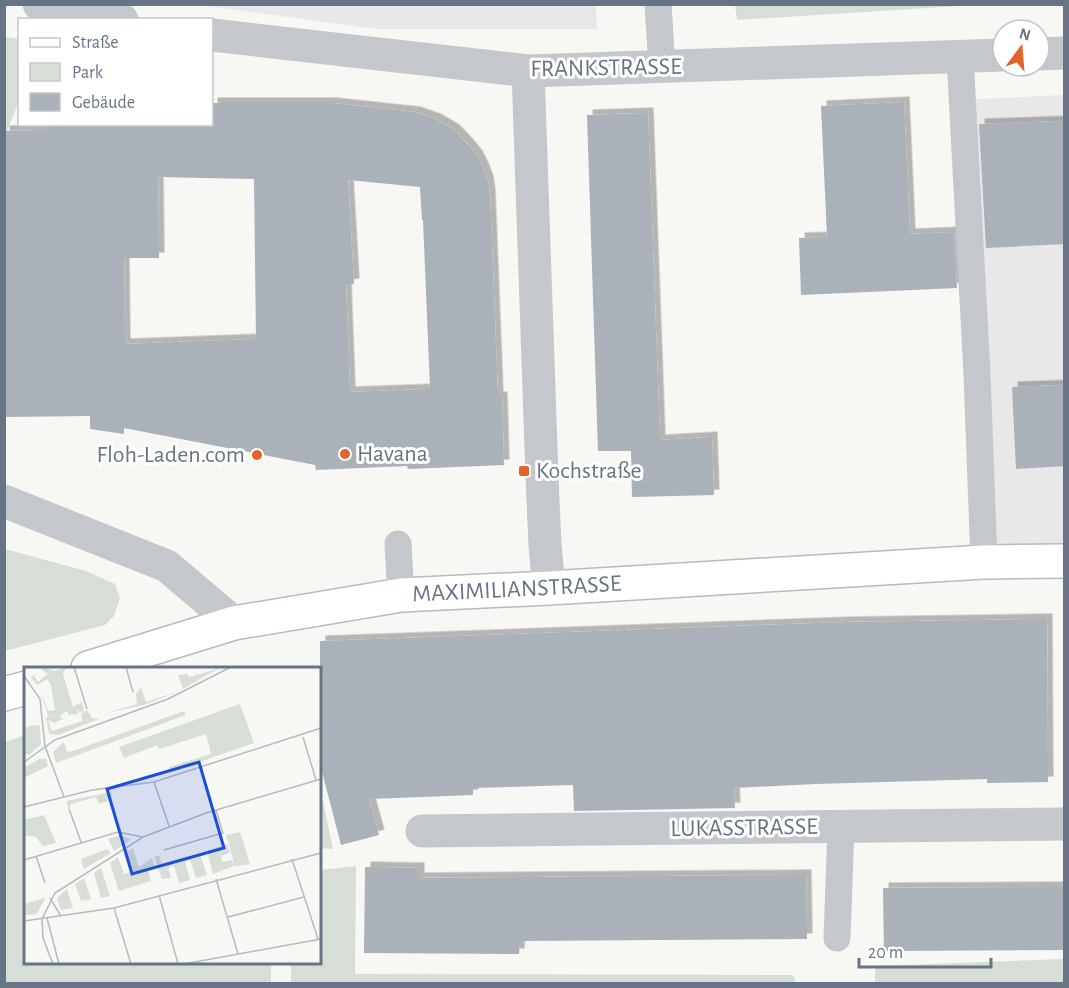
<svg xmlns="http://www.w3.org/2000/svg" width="1069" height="988" font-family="'Alegreya Sans',sans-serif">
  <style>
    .built { fill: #e7e8e7 }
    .green { fill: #d7ded5 }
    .building { fill: #aab1b8; fill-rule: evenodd; filter: url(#shadow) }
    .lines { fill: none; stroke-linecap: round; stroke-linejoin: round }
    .secondary-casing { stroke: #b6bbc0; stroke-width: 36 }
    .lane { stroke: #c4c7cb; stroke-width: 27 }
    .street { stroke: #c4c7cb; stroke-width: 33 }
    .secondary { stroke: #fff; stroke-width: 33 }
    .poi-dot { fill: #e36428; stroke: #fff; stroke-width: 2 }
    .labels { text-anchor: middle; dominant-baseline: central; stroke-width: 6; stroke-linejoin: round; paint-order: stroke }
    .street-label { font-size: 24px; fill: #667485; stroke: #fff }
    .poi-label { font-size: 24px; fill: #667485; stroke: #fff; text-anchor: start }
    .inset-road { fill: none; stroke: #b4bbc1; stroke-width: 1.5 }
    .view { fill: #1d4ed8; fill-opacity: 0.15; stroke: #1d4ed8; stroke-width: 3 }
    .inset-edge { fill: none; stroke: #667485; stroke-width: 3 }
  </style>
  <defs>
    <filter id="shadow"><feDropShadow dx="5.5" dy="-5.5" stdDeviation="0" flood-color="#0004"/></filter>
  </defs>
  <rect width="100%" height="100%" fill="#f7f7f4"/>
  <g class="built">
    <polygon points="199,5 596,5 597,29 377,29"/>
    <polygon points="1064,95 1064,560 975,560 961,100"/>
  </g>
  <g class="green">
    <polygon points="735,5 735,4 975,5 737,20"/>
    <polygon points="5,37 20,39 19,101 7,131 4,131"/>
    <polygon points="5,549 86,571 115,584 120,598 114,616 105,625 5,651"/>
    <polygon points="25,735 26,962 271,963 271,983 5,983 5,742"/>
    <polygon points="320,801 323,801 333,849 320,848"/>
    <polygon points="356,866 355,974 793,975 796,983 291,983 291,963 320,962 320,870"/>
    <polygon points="1064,959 1064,983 875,983 875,966"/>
  </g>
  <g class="building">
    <polygon points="904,102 910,234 954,232 957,288 801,295 799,238 827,237 821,106"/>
    <path d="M212,103H331L415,112L435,119L444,124L454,130L469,146L477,156L483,168L488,181L490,195L498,397H502L504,465L408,469L407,466L316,470L315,465L124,428V434L90,429V416L4,417V131L49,130L50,124H212ZM158,177L254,179L256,339L125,344L124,258H159ZM348,180L420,187L422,220H423L430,389L350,392L346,285L354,284Z"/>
    <polygon points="648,113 660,440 712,437 714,495 632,497 631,451 598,451 587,115"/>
    <polygon points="1065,121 1065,244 986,248 979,124"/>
    <polygon points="1065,385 1065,466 1016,469 1012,387"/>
    <polygon points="1047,619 1048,782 987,783 987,779 816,784 734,788 735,808 574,811 573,785 473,788 473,795 369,799 379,835 341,845 320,764 320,641 848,622"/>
    <polygon points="365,867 419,868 419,878 806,875 807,939 520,941 519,954 364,953"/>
    <polygon points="1065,887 1065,950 884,951 883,888"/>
  </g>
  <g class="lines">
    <g class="secondary-casing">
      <g id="secondary">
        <path id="s1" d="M88,668L234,623L401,595L549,588L984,562L1064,561"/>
        <polyline points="4,694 26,688"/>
      </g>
    </g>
    <g class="lane">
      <polyline points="658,4 662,67"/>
      <polyline points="960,57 977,374 984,562"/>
      <polyline points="398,544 401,595"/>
      <polyline points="837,938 841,827"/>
    </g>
    <g class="street">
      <polyline points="39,4 122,20"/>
      <polyline points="212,35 528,71 1003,55"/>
      <polyline points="1039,54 1064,53"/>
      <polyline points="528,71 542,477 545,545 549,588"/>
      <polyline points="4,501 167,566 234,623"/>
      <polyline points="422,831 1064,824"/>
    </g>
    <use href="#secondary" class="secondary"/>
  </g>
  <g class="poi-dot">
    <circle cx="345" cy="454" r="6"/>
    <circle cx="257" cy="455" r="6"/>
    <rect x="518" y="465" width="12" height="12" rx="3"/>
  </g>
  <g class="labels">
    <g class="street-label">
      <text transform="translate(606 68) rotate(-1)">FRANKSTRASSE</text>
      <text stroke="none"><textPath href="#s1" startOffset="438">MAXIMILIANSTRASSE</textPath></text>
      <text transform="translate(744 828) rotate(-1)">LUKASSTRASSE</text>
    </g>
    <g class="poi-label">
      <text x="357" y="454">Havana</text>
      <text x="245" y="455" text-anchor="end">Floh-Laden.com</text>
      <text x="536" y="471">Kochstraße</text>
    </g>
  </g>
  <g transform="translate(24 667)">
    <rect width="297" height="297" fill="#f7f7f4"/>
    <path d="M19,0L30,4L42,0L39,7L49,40L58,35L60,43L56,46L53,42L54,47L45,48L43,44L35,49L39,52L30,56L24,53L28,64L58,54L57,47L63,43L68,51L75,52L34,68L25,67L22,50L31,48L24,49L17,25L24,44L31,43L27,18L23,12L13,18L7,10L15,5L10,9L14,15L24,7L17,2ZM197,1L179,10L159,22L154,8L163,7L165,10ZM117,20L122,35L156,24L120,38L82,46L113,37L112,27ZM216,37L230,76L147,105L145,100L187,87L182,67L135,82L133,78L100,91L95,80ZM160,44L162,48L32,96L29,85L40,75L43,85L49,84ZM10,58L16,59L17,77L5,88L0,86V61ZM15,92H22L24,99L0,111V101ZM88,125L87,133L75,137L72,130L47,137L45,143L42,134ZM20,148L32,176L19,179L12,170L0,168V153ZM216,165L226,197L211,199L202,168ZM95,169L108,172L90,184L84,172ZM203,177L206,186L197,189L198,195L208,193L210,199L189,207L183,184ZM109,181L115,200L128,191L131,201L124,203L127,214L95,224L86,196L94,190L100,207L106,205L100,187ZM83,182L87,186L60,202L57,192ZM176,187L183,208L172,211L166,193L161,195L166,213L155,216L150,199L144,201L147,211L138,212L130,190L135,188L138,197ZM77,201L86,229L77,231L70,206ZM60,211L67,232L57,234L51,217ZM43,222L49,241L37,243L33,231ZM21,231L13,247L0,248V237Z" fill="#d7ded5"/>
    <path class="inset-road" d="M50,0L63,42M102,0L109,25M0,9L16,32L21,79L40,130M279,70L292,113M0,95L31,73L144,32L207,0M130,115L145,159M0,140L68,123L130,115L297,61M45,142L57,175M140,183L199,166L192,143M12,189L21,216M268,192L294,272M0,193L94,165L119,170M192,212L214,287M135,228L154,297M26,231L37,249M90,241L107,297M204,250L280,230M23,251L35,297M18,252L31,226L119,170L182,146L297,112M18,252L19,271L29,297M0,254L90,241L297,186M160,297L297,272"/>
    <path class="view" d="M175,95L200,181L108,207L83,122Z"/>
    <rect width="297" height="297" class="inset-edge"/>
  </g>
  <rect width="1069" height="988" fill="none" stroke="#667485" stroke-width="12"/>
  <rect x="18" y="18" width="195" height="108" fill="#ffffff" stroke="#c2c7ce" stroke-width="1.5"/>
  <rect x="30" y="38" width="30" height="9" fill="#ffffff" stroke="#c2c7ce" stroke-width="1.5"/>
  <text x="72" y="48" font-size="18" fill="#667485">Straße</text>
  <rect x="30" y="63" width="30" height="18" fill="#d7ded5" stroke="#c2c7ce" stroke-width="1.5"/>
  <text x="72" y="78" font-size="18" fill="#667485">Park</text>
  <rect x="30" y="93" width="30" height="18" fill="#aab1b8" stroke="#c2c7ce" stroke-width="1.5"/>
  <text x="72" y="108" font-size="18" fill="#667485">Gebäude</text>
  <g transform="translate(1021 48) rotate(16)"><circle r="28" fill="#ffffff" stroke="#c2c7ce" stroke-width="1.5"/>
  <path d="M0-4.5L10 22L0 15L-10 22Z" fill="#e36428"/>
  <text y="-9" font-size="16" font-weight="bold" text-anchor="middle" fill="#667485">N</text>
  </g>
  <path d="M859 958v9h132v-9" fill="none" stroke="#667485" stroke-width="3"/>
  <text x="868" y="958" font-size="18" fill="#667485" stroke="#ffffff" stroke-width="4.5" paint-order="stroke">20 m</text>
</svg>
